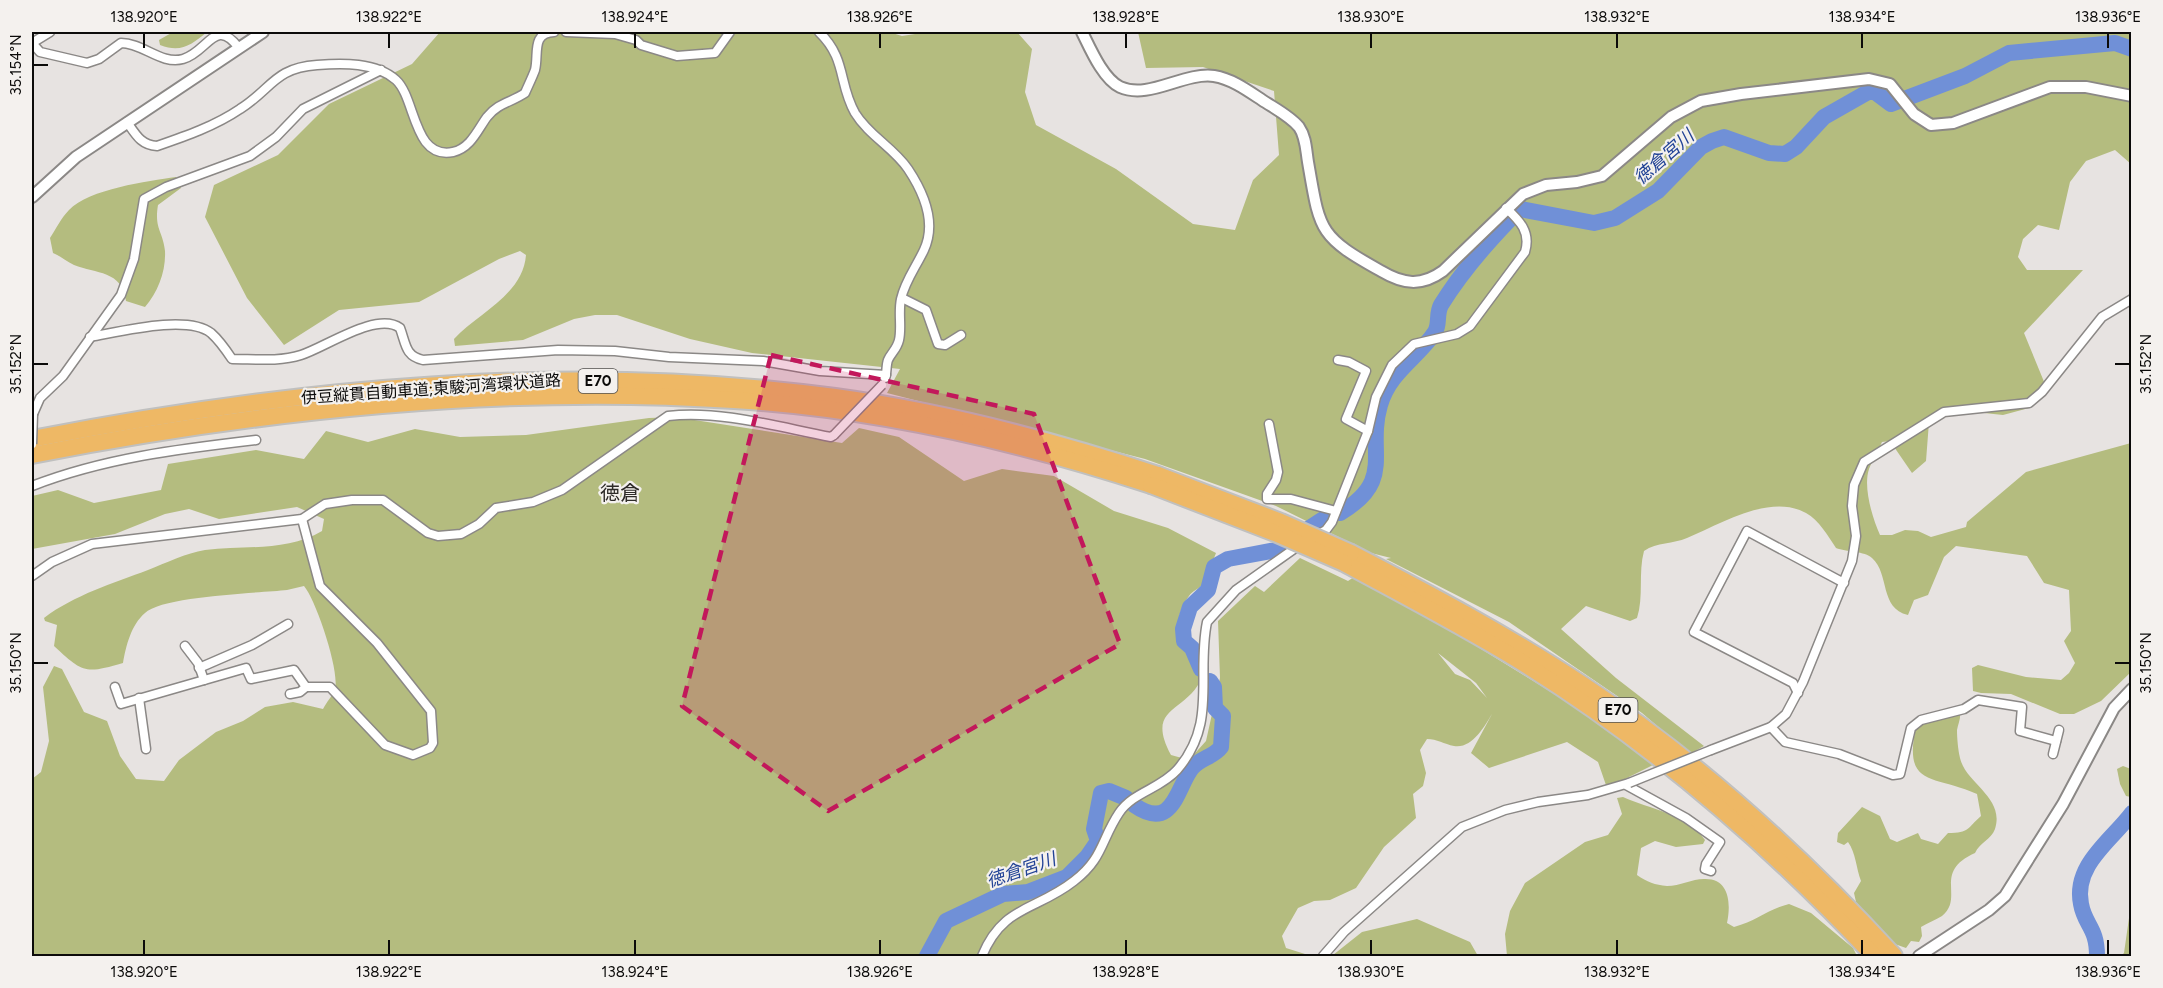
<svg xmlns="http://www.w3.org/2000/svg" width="2163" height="988" font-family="Figtree,'Noto Sans JP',sans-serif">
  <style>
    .green { fill: #b4bc7f; fill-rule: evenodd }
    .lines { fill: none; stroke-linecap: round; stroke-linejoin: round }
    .river { stroke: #7090d7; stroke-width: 16 }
    .minor-casing { stroke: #8b8886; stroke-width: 11 }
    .tertiary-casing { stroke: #8b8886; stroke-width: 14 }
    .motorway-casing { stroke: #c0c0bf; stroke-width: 20 }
    .minor { stroke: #fff; stroke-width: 8 }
    .tertiary { stroke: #fff; stroke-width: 10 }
    .motorway { stroke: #eeb865; stroke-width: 16 }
    .minor-bridge-casing { stroke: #8b8886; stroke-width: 11; stroke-linecap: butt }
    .motorway-bridge-casing { stroke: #c0c0bf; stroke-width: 20; stroke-linecap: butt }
    .minor-bridge { stroke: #fff; stroke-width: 8 }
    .motorway-bridge { stroke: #eeb865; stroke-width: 16 }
    .marked { fill: #c2185b; fill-opacity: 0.2; stroke: #c2185b; stroke-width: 4.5; stroke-dasharray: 12 8; stroke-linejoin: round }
    .ticks { fill: none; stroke: #0c0b0a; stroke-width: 2 }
    .labels { text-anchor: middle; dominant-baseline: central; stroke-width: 4.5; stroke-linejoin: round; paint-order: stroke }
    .shield { fill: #f4f1ee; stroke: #52504e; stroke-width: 1.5 }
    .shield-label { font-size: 15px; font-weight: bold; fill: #0c0b0a }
    .street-label { font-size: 16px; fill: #0c0b0a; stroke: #f4f1ee }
    .water-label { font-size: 18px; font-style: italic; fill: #224396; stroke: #f4f1ee }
    .quarter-label { font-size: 20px; fill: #2e2b29; stroke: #f4f1ee }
    .neatline { fill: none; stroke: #0c0b0a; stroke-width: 2 }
    .ticks-label { font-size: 15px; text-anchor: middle; fill: #0c0b0a }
  </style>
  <rect width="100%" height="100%" fill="#e7e3e1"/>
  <g class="green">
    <path d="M173,32H207C191,45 181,53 160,45L159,40Z"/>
    <path d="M440,32H889L902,36L928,32H1017L1032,49L1025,92L1036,125L1116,169L1193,224L1235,230L1253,180L1279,155L1274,91L1203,67L1146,68L1138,32H2131V164L2115,150L2086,161L2070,182L2059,230L2038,225L2023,239L2018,257L2027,270H2083L2024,333L2047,389L2029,408L2003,415L1956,410L1929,422L1926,461L1912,473L1890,441L1882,442C1878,451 1872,460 1869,469C1863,487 1872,517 1880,535H1892L1905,530L1918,531L1931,537L1966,527L1967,522L2026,472L2131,443V672L2101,701L2074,714H2060L2011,694L1981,693L1973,691L1972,668L1978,665L2026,677L2061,680L2069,673L2075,663L2064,641L2071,631L2069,590L2044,583L2027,556L1956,546L1944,557L1928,595L1914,600L1908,615C1879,608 1890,574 1872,558C1865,551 1846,552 1836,548C1828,536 1819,520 1806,513C1770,493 1721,524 1687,538C1673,544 1657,542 1644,551C1638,573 1644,597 1637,618L1630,621L1586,606L1561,629L1616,678L1704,746L1690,754L1642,713L1509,622L1386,559L1391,558L1371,553L1276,506L1145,459L887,393L900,369L752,353L690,339L617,315H595L574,319L523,340L455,346L454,339C478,313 523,295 526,255L520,251L499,259L419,302L339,310L284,345L247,298L205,217L214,185L278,155L329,104L412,64Z"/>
    <path d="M176,177L181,188L158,205C154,229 163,231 165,251C166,271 158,292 145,307L126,301C122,270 96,274 74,265C67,262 61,256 53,253L50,238C56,229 61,218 69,210C89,189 148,181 176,177Z"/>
    <path d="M675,417L842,443L859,428L899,437L964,481L1002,469L1054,476L1114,511L1168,528L1216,553C1212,563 1209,575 1203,584C1199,589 1192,591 1189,596C1167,625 1183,652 1202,677C1188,713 1144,705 1171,755L1189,760L1206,741L1220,678L1218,621L1255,586L1264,592L1300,558L1348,581L1354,577L1403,601L1561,698L1655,764L1607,788L1598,762L1567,742L1489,768L1471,753L1492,714C1484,727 1472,749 1454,746C1444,744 1437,739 1427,739L1420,750L1426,773L1423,786L1413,794L1416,818L1384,847L1356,888L1330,900L1314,901L1298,908L1282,936L1286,948L1305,954L1333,955L1362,932L1417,919L1470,942L1478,956H32V779L41,772L49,741L43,687L54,666L62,669L84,712L107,721L120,756L136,779L164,781L179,760L216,732L243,721L265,707L293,702L323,709C326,703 333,695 335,689C340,671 316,600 304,586L287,590C259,593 162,596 145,613C131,625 126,646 123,663C85,674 83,673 54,646L57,625L45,621L44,618C74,595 114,583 148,570C166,563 186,553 205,550C244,545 287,552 322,531L324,519L297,507L219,519L189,509L165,514L115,534L32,549V496L58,490L94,503L161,490L168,464L256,450L304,459L326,431L368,442L415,429L460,437L526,435L649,418ZM1438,653L1476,683L1487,698L1470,680L1455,674Z"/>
    <path d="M1960,712C1961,719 1958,724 1957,730C1957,738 1958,750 1960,758C1966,784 2005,797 1995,829C1991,840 1980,842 1975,853C1932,872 1965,897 1942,916C1936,920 1927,923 1921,927L1922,936L1919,942L1911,941L1906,948L1892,943L1856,902L1854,893L1861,881C1856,868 1856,853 1848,842L1844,845L1837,842L1838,833L1862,807L1880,816L1890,839L1897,842L1918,833L1921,839L1938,844L1948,833C1970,833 1967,828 1981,816L1977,794C1932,774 1903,788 1916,726L1925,719Z"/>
    <polygon points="2123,766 2131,769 2131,797 2126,796 2120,784 2117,769"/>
    <path d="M1623,797C1650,809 1686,814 1705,840L1703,844L1676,847L1655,841L1641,848L1637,875C1647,882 1655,885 1667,886C1680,886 1692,879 1704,879C1730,878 1731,904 1727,923L1734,927C1757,921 1766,910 1789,904L1811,913L1853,948L1857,956H1507L1505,934L1510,911L1525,883L1585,842L1608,835L1622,814L1617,798Z"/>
    <polygon points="2131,904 2131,956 2121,956 2124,953"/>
  </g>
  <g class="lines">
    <g class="river">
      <path d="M1340,513C1396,480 1366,453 1380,405C1390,371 1419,357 1435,332C1440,324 1436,314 1441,305C1462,271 1492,237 1520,209L1594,223L1615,218L1658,191L1701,147L1712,141L1724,137L1769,153L1785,154L1796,147L1824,117L1868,92H1875L1891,104L1965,76L2009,53L2115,43L2132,49"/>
      <polyline points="1201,669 1192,648 1184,641 1183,629 1190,607 1208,590 1214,567 1228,559 1276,550 1328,516"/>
      <path d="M1134,805C1174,833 1177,786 1192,768C1200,758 1214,757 1221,747L1223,716L1215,708L1214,687L1210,681"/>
      <polyline points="927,956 946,921 1003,894 1028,892 1067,877 1087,857 1098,841 1094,829 1101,793 1109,791 1126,798"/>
      <path d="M2097,956C2097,927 2085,926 2081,904C2073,865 2112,840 2132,813"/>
    </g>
    <g class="minor-casing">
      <g id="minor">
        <polyline points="566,32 615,34 636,40 641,45 677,56 715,53 730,32"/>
        <path d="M819,32C847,59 838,83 855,113C869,136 893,147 908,169C924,193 937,222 924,250C916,267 905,281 901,299C898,313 902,327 899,340C897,349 891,353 888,360C886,365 887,373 885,378"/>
        <path d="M32,43L40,52L87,63L99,59L121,43C143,43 161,65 183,59C208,52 215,16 239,48"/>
        <polyline points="32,43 50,32"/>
        <path d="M127,122C136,135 141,145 157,146C186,136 215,126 240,109C272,89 274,68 317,65C342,63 376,62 396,80C416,98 413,160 453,152C471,148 478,129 487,117C498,103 512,102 525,93C528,86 532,78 535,70C539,54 531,33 554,32"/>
        <polyline points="902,298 926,310 938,344 945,345 961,335"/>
        <path d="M90,337C119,332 187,314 211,333C219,340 226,350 232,359C254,359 279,362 301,355C326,347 377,311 400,328C406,344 405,356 423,360L558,350L615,351L669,357L763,361L820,371L886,375"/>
        <polyline points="1338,360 1349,362 1366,371 1346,419 1368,431"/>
        <polyline points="33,414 40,398 63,376 121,295 134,259 144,199 166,187 250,156 276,137 303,109 381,70"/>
        <polyline points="1269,424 1278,472 1276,480 1267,494 1267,499 1291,499 1336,511"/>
        <path d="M32,486C104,458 179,449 256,440"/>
        <path d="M1315,536L1326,530L1332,522L1368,431L1376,397L1392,365L1414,344L1457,334L1470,326L1525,252C1531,232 1520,221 1506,208"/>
        <path d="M32,576L52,562L92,544L302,519L325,504L352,500H383L428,533L438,536L461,534L479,524L496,508L533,502L562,490L668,416C721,410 778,427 831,437L834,435"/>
        <polyline points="185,646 198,663 204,680"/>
        <polyline points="199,668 252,645 288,624"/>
        <polyline points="115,687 121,704 246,668 251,679 294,670 306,687 330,687 385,745 413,755 430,748 433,743 431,711 377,643 320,586 302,519"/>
        <polyline points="1798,693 1793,683 1694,632 1747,531 1844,583"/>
        <polyline points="290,694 300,692 306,687"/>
        <polyline points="139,698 146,749"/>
        <polyline points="1771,727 1785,742 1839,754 1893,775 1900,774 1911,728 1921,720 1964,709 1978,700 2022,707 2020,731 2056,741"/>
        <polyline points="1711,750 1771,727 1786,714 1803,682 1852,561 1856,536 1852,506 1854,485 1864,462 1944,412 2029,403 2042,392 2102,317 2132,299"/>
        <polyline points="2053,754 2059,730"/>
        <polyline points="1626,785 1686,818 1720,842 1706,864 1705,869 1711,871"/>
        <path d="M982,956C1003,905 1036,911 1074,881C1103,859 1101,840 1119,813C1133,792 1160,789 1177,770C1218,723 1196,676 1207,622L1236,590L1301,544"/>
        <polyline points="1323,956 1344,932 1462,827 1505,810 1538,802 1588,795 1629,783"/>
      </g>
    </g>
    <g class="tertiary-casing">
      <g id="tertiary">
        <path d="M1082,32C1090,48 1103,79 1120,87C1149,100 1183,72 1214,76C1232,79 1247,90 1262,100C1274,108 1290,116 1299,127C1306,137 1306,150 1308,162C1320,231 1318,236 1381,271C1403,284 1421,287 1443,271L1523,194L1546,185L1577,182L1602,176L1671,117L1701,101L1741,94L1869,79L1890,84L1914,114L1931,125L1953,123L2050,87H2086L2132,96"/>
        <polyline points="32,197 76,157 263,32"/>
        <polyline points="1919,956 1989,910 2005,896 2063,804 2114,708 2132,689"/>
      </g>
    </g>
    <g class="motorway-casing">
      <g id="motorway">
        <path d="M32,439C294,388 568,361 835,397C945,412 1052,440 1158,475"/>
        <path d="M32,455C262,410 499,385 734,400C876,409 1017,441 1151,485"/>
        <path d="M1351,553C1430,594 1509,636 1583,685C1698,761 1801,855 1894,956"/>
        <path d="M1344,563C1401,594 1459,624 1515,658C1647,739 1768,843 1874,956"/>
      </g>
    </g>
    <use href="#minor" class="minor"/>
    <use href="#tertiary" class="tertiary"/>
    <use href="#motorway" class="motorway"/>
    <g class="minor-bridge-casing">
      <g id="minor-bridge">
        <polyline points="834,435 882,385"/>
        <polyline points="32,444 33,414"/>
        <polyline points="1629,783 1711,750"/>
      </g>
    </g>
    <g class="motorway-bridge-casing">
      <g id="motorway-bridge">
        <polyline points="1158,475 1281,522 1351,553"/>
        <polyline points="1151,485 1275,533 1344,563"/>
      </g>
    </g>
    <use href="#minor-bridge" class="minor-bridge"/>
    <use href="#motorway-bridge" class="motorway-bridge"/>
  </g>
  <path class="marked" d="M771,355L1034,414L1120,644L828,811L682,706Z"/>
  <path class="ticks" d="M144,33V48M389,33V48M635,33V48M880,33V48M1126,33V48M1371,33V48M1617,33V48M1862,33V48M2108,33V48M33,65H48M33,364H48M2115,364H2130M33,663H48M2115,663H2130M144,940V955M389,940V955M635,940V955M880,940V955M1126,940V955M1371,940V955M1617,940V955M1862,940V955M2108,940V955"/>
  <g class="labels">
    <g class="shield">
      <rect x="578.5" y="369" width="39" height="24" rx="4.5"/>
      <rect x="1598.5" y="698" width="39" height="24" rx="4.5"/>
    </g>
    <g class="shield-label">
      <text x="598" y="381">E70</text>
      <text x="1618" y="710">E70</text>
    </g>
    <g class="street-label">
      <text transform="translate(431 389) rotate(-4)">伊豆縦貫自動車道;東駿河湾環状道路</text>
    </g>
    <g class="water-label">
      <text transform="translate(1664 157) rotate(-41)">徳倉宮川</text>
      <text transform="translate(1021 870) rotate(-19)">徳倉宮川</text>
    </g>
    <g class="quarter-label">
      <text x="620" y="493">徳倉</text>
    </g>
  </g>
  <rect width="2163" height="988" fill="none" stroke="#f4f1ee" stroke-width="66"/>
  <rect x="33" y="33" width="2097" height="922" class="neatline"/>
  <g class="ticks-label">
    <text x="144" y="22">138.920°E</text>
    <text x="389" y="22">138.922°E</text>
    <text x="635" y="22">138.924°E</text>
    <text x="880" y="22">138.926°E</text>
    <text x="1126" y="22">138.928°E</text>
    <text x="1371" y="22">138.930°E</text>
    <text x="1617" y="22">138.932°E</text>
    <text x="1862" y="22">138.934°E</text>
    <text x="2108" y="22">138.936°E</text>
    <text transform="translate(16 65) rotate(-90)" y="5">35.154°N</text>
    <text transform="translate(16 364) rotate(-90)" y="5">35.152°N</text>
    <text transform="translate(2146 364) rotate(-90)" y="5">35.152°N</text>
    <text transform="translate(16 663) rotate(-90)" y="5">35.150°N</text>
    <text transform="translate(2146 663) rotate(-90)" y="5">35.150°N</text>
    <text x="144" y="977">138.920°E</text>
    <text x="389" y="977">138.922°E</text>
    <text x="635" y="977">138.924°E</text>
    <text x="880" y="977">138.926°E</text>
    <text x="1126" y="977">138.928°E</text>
    <text x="1371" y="977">138.930°E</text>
    <text x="1617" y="977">138.932°E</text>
    <text x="1862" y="977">138.934°E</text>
    <text x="2108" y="977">138.936°E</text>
  </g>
</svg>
